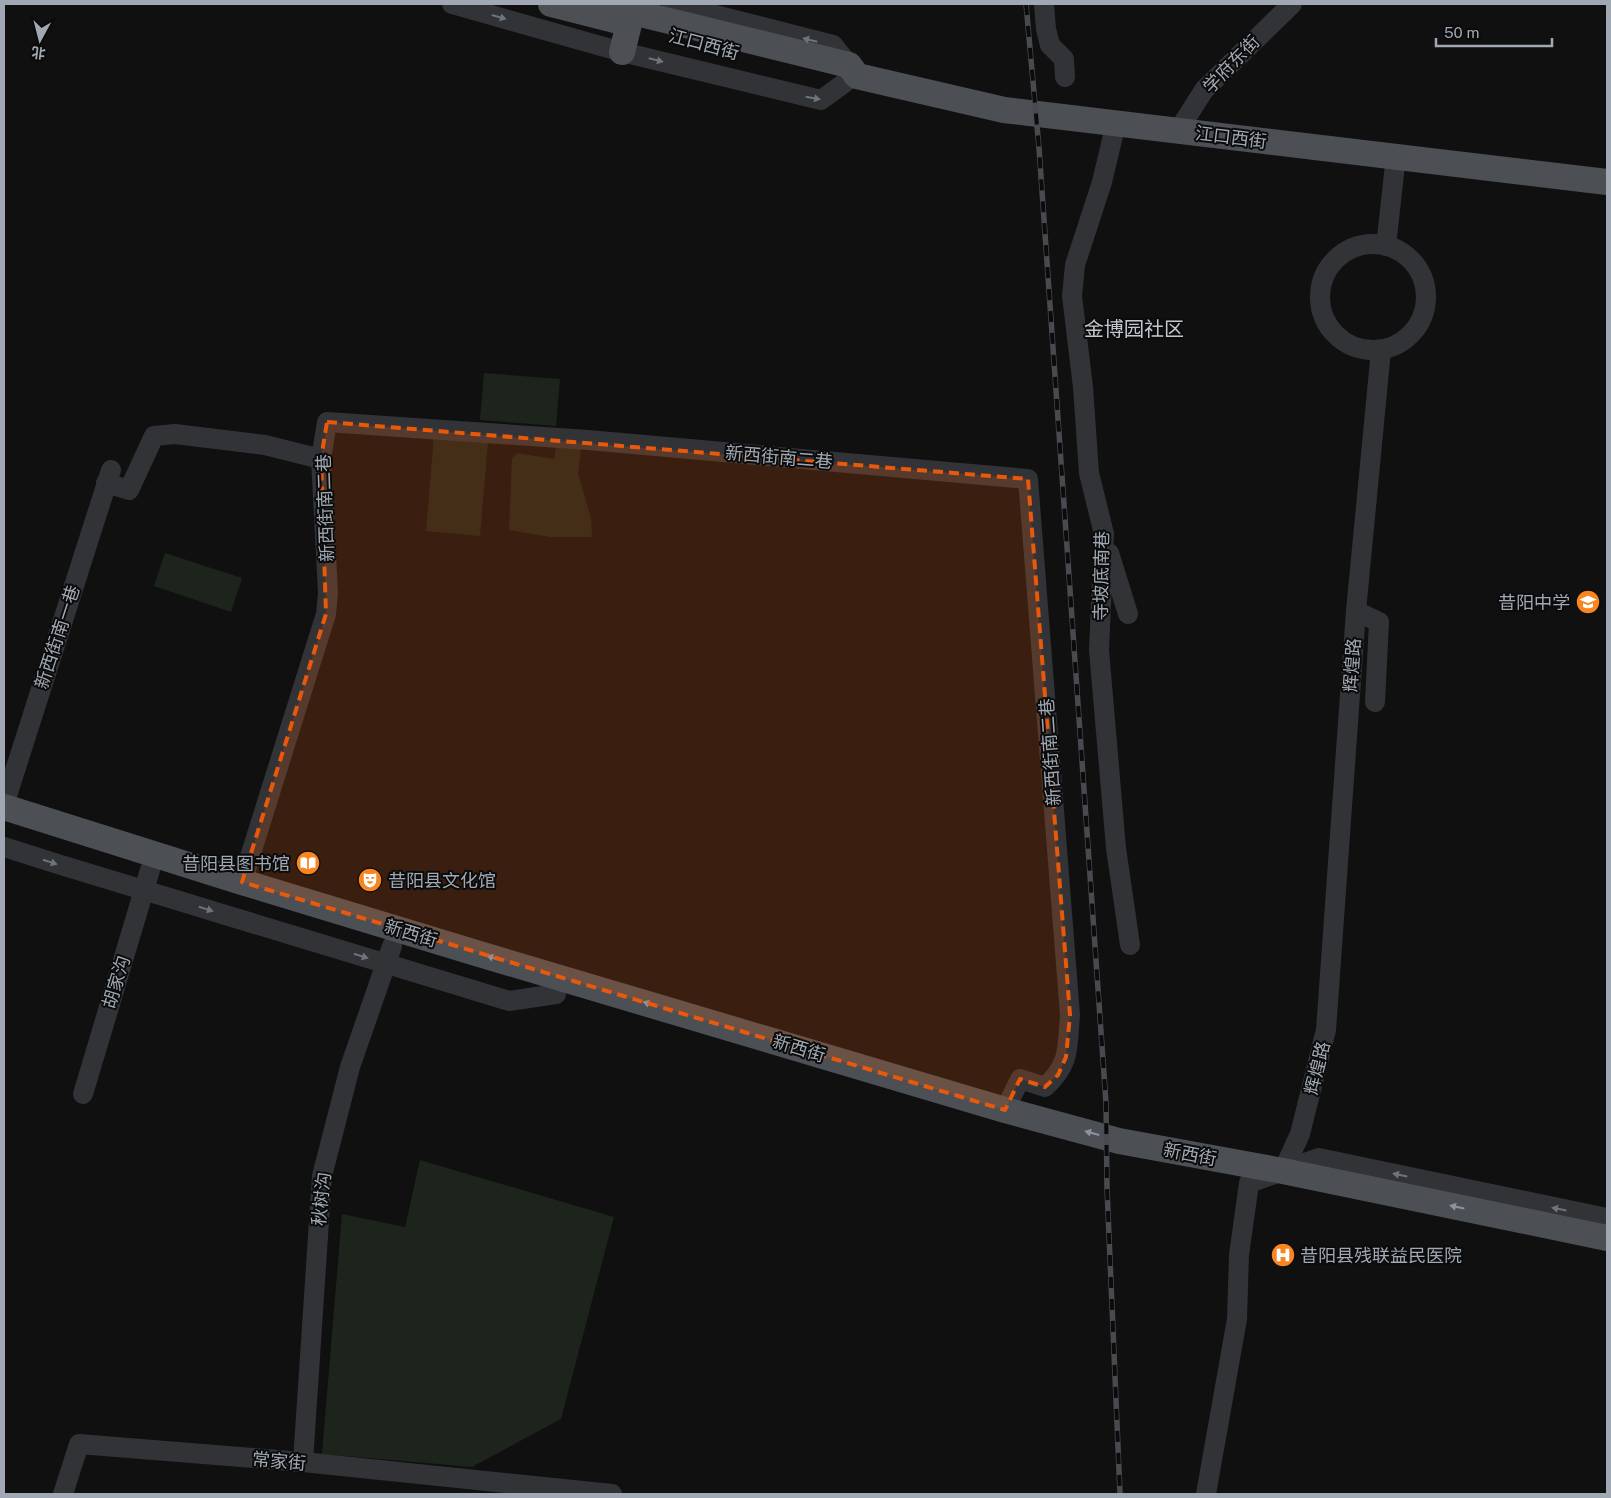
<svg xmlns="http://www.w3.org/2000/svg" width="1611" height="1498" font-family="'Public Sans','Noto Sans SC',sans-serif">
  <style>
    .green { fill: #1c241c }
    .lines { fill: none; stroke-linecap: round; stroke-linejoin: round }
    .minor { stroke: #313336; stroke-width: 20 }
    .major { stroke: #4c5055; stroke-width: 26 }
    .rail-casing { stroke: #474b4f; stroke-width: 5.5 }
    .rail { stroke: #0b0b0c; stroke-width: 4; stroke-dasharray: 11; stroke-linecap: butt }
    .oneway { fill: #6e747b }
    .oneway2 { fill: #8b939c }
    .marked { fill: #e8590c; fill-opacity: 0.2; stroke: #e8590c; stroke-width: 4; stroke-dasharray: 10 6; stroke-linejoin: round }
    .labels { text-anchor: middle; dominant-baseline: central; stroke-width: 4; stroke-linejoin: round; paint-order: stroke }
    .street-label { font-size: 18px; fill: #a0a9b3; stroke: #0b0b0c }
    .poi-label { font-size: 18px; fill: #a0a9b3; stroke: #0b0b0c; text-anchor: end }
    .quarter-label { font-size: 20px; fill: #c1c7cf; stroke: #0b0b0c }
  </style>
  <rect width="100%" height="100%" fill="#101011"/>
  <g class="green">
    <polygon points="484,373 560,379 556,426 480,420"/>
    <polygon points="434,436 488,441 480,536 426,531"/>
    <polygon points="556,447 581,448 578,474 591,518 592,537 550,537 509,530 512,459 517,453 554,459"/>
    <polygon points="165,553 242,578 231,612 154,586"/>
    <polygon points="420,1160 614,1217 561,1419 472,1467 322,1454 342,1214 405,1227"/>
  </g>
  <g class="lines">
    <g class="minor">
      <polyline points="452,4 622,52 821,100 847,81"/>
      <polyline points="672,4 833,45 849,65"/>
      <polyline points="1044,4 1046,29 1050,45 1064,59 1065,77"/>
      <polyline points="1116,123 1102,182 1075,265 1072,296 1083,387 1089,473 1104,534 1099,650 1116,848 1130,945"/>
      <polyline points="1178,131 1204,90 1292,4"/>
      <circle cx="1373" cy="297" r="53"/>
      <polyline points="1386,246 1396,156"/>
      <polyline points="106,483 129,490 154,436 175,434 265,445 321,459"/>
      <polyline points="1109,553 1128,614"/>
      <polyline points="1375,702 1379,622 1356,611 1381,350"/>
      <polyline points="4,805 111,470"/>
      <polyline points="4,847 61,865 509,1001 556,994"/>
      <path d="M242,882L326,614L328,593L321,459L327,422L588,440L1028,479L1070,1015C1067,1048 1071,1063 1045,1087L1020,1079L1005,1110"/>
      <polyline points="83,1094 150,870"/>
      <polyline points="1283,1171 1319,1158 1607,1218"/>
      <polyline points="303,1462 322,1176 350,1067 392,946"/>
      <polyline points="63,1494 79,1444 303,1462 612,1494"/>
      <polyline points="1206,1494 1237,1319 1239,1255 1249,1183 1283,1171 1300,1134 1326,1030 1356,611"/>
    </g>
    <g class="major">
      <polyline points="551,4 618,21"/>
      <polyline points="600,4 849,65 857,76 1004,110 1607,182"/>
      <polyline points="622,52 629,24"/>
      <polyline points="4,807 242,882 476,953 1005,1110 1119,1141 1283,1171 1607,1238"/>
    </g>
    <g class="rail-casing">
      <polyline id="rail" points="1026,4 1039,148 1106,1103 1107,1188 1120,1494"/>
    </g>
    <use href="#rail" class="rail"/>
  </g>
  <defs><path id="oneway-solid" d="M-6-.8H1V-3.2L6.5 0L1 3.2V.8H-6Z" transform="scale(1.25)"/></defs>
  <g class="oneway">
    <use href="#oneway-solid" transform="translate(499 17) rotate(16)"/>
    <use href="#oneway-solid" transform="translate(810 40) rotate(-166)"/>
    <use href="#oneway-solid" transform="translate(656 60) rotate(14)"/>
    <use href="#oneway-solid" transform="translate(813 98) rotate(10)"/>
    <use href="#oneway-solid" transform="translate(50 862) rotate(18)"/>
    <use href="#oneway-solid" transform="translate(206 909) rotate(17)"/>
    <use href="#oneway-solid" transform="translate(361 956) rotate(17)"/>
    <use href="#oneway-solid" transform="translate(1400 1175) rotate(-168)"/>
    <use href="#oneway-solid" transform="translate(1559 1209) rotate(-169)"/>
  </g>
  <g class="oneway2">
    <use href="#oneway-solid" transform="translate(494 958) rotate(-163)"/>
    <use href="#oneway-solid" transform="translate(650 1004) rotate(-163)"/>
    <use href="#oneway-solid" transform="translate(1092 1133) rotate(-165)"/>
    <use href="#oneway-solid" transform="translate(1457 1207) rotate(-168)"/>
  </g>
  <path class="marked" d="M327,422L1028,479L1070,1015L1066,1057L1058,1075L1045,1087L1020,1079L1005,1110L242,882L326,614L321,459Z"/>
  <defs>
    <g id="school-disc" transform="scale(1.25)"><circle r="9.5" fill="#f98520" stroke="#0b0b0c"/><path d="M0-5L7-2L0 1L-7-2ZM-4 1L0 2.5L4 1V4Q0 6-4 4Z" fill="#fff"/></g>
    <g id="library-disc" transform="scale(1.25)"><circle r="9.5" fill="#f98520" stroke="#0b0b0c"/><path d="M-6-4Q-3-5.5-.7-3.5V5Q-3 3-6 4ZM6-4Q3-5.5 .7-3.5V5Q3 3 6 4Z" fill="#fff"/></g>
    <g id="theatre-disc" transform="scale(1.25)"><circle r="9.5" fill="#f98520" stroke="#0b0b0c"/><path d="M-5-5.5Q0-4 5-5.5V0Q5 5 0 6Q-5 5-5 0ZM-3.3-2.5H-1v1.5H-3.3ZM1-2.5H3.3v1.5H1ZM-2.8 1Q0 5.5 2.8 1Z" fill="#fff"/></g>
    <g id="hospital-disc" transform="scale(1.25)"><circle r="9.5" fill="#f98520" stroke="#0b0b0c"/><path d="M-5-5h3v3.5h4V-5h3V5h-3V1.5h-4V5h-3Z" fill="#fff"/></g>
  </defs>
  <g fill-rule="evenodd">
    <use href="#school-disc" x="1588" y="602"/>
    <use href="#library-disc" x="308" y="863"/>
    <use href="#theatre-disc" x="370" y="880"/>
    <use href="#hospital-disc" x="1283" y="1255"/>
  </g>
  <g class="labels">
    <g class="street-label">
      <text transform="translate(704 44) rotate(15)">江口西街</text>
      <text transform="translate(1231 64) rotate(-46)">学府东街</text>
      <text transform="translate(1231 137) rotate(7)">江口西街</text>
      <text transform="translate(779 457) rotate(5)">新西街南二巷</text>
      <text transform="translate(325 508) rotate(-92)">新西街南二巷</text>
      <text transform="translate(1101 576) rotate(-89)">寺坡底南巷</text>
      <text transform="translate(57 637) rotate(-72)">新西街南一巷</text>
      <text transform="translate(1352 665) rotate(-86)">辉煌路</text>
      <text transform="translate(1050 752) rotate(-94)">新西街南二巷</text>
      <text transform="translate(411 933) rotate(17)">新西街</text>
      <text transform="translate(116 982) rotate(-73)">胡家沟</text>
      <text transform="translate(799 1048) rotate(17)">新西街</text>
      <text transform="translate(1317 1068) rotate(-76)">辉煌路</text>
      <text transform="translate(1190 1154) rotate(11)">新西街</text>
      <text transform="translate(321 1199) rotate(-84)">秋树沟</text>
      <text transform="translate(279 1461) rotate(5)">常家街</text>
    </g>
    <g class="poi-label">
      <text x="1570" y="602">昔阳中学</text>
      <text x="290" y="863">昔阳县图书馆</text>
      <text x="388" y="880" text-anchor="start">昔阳县文化馆</text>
      <text x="1300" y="1255" text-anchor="start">昔阳县残联益民医院</text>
    </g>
    <g class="quarter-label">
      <text x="1134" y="329">金博园社区</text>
    </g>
  </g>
  <rect width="1611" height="1498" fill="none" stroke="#a0a9b3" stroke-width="10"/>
  <g transform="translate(40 40) rotate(187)" stroke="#0b0b0c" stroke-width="4" paint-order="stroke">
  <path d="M0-4L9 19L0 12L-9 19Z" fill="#a0a9b3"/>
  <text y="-8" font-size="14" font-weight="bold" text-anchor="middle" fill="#a0a9b3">北</text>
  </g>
  <path d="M1436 38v8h116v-8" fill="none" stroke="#a0a9b3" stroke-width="2.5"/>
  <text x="1444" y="38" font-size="15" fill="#a0a9b3" stroke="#0b0b0c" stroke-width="4" paint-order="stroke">50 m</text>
</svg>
